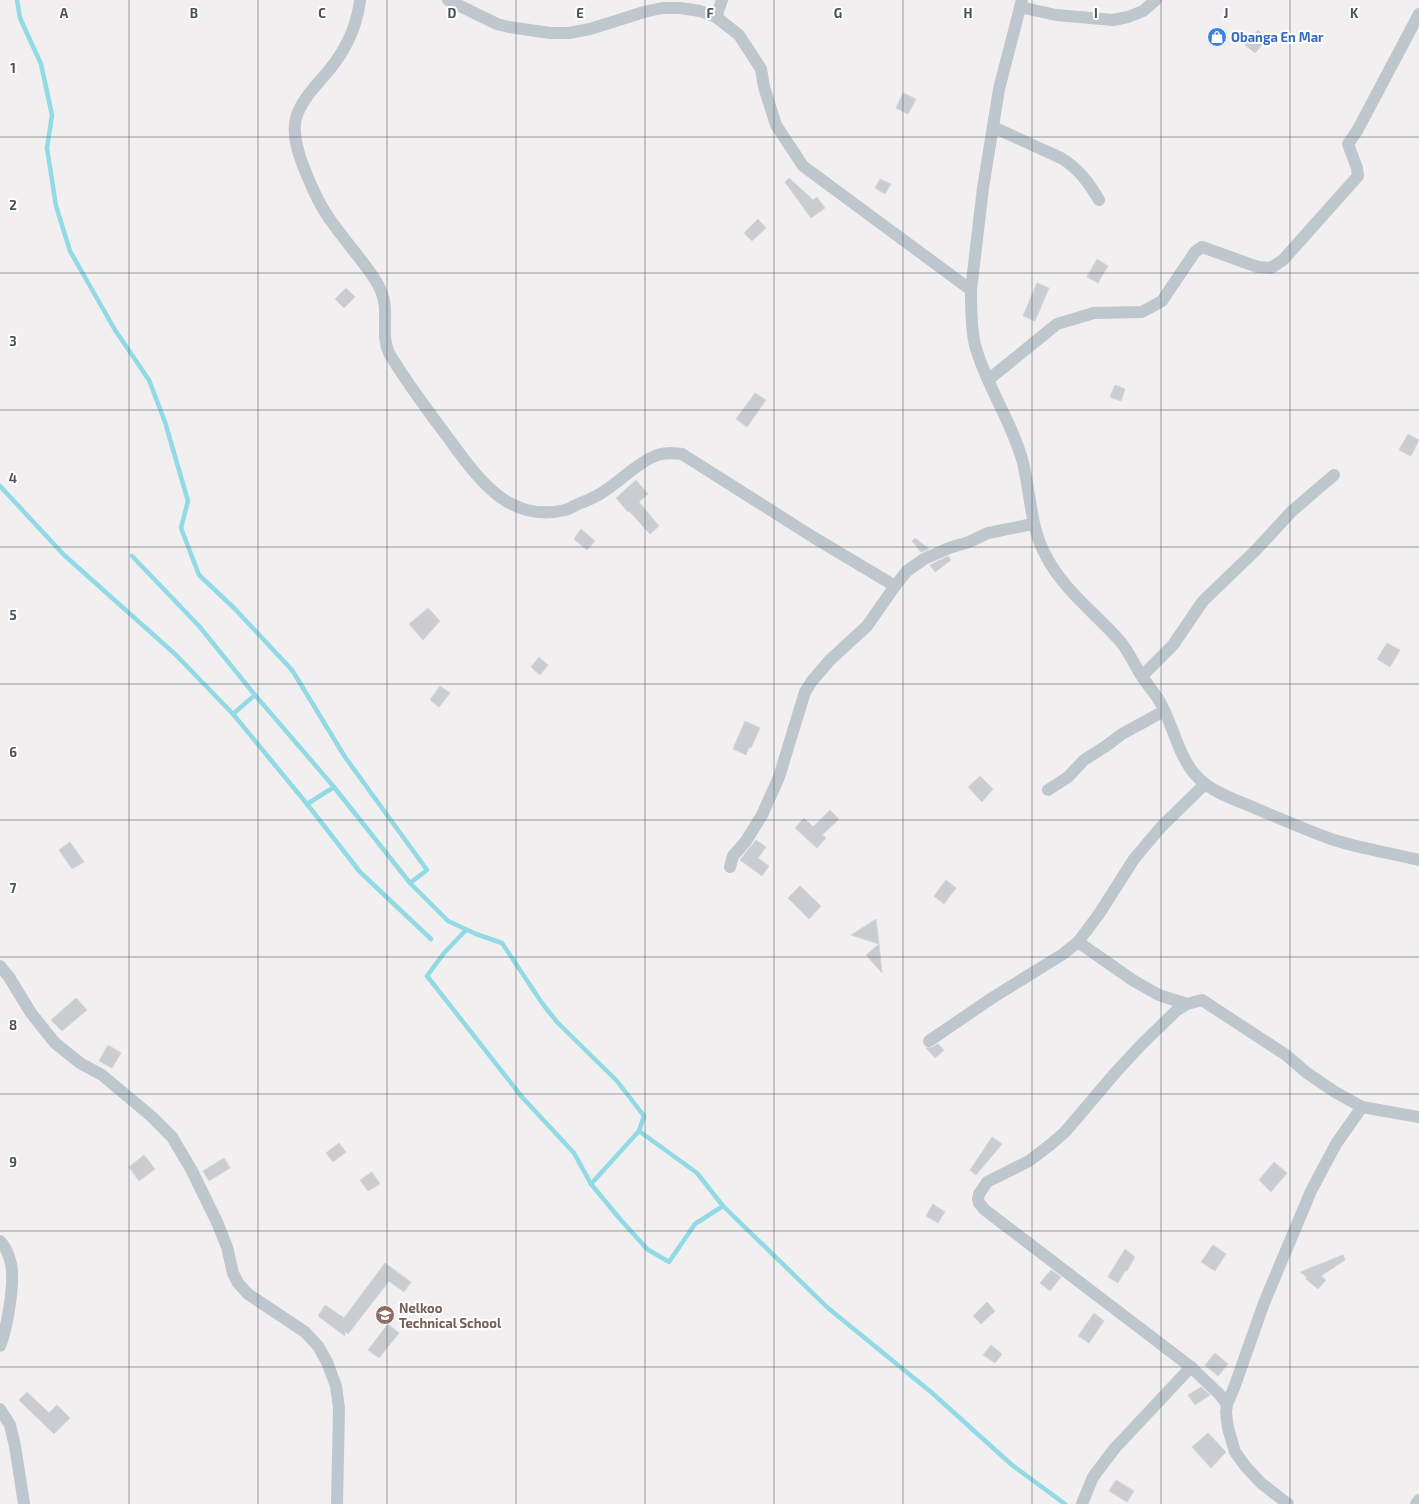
<svg xmlns="http://www.w3.org/2000/svg" width="1419" height="1504" font-family="'Exo 2',sans-serif">
  <style>
    .lines { fill: none; stroke-linecap: round; stroke-linejoin: round }
    .stream { stroke: #92dae5; stroke-width: 4.5 }
    .building { fill: #c9ccd1; stroke: #d3d6da }
    .street { stroke: #bec7cd; stroke-width: 12 }
    .grid { fill: none; stroke: #48535b; stroke-width: 1; stroke-opacity: 0.55 }
    .labels { text-anchor: middle; dominant-baseline: central; stroke-width: 4; stroke-linejoin: round; paint-order: stroke }
    .shop-label { font-size: 13px; font-weight: bold; fill: #366cbe; stroke: #fff; text-anchor: start }
    .education-label { font-size: 13px; font-weight: bold; fill: #785e54; stroke: #fff; text-anchor: start }
    .grid-label { font-size: 13px; text-anchor: middle; font-weight: bold; fill: #48535b; stroke: #fff; stroke-width: 4; stroke-linejoin: round; paint-order: stroke }
  </style>
  <rect width="100%" height="100%" fill="#f1efef"/>
  <g class="lines">
    <g class="stream">
      <polyline points="17,0 20,18 41,64 52,115 47,148 56,206 70,251 115,330 149,380 165,422 188,501 181,528 199,575 234,608 292,670 345,757 427,870 410,883"/>
      <polyline points="0,486 64,555 175,654 233,714 307,804 360,872 431,939"/>
      <polyline points="132,556 199,626 255,695 334,787 410,883 448,921 476,934 502,943 542,1003 557,1022 617,1081 644,1116 639,1131"/>
      <polyline points="233,714 255,695"/>
      <polyline points="307,804 334,787"/>
      <polyline points="466,930 444,953 427,976 522,1097 574,1153 591,1184 620,1219 647,1249 669,1262 695,1224 723,1206 828,1308 931,1392 1012,1465 1065,1504"/>
      <polyline points="591,1184 639,1131 697,1173 723,1206"/>
    </g>
  </g>
  <g class="building">
    <polygon points="1258,30 1267,39 1255,53 1245,45"/>
    <polygon points="903,93 916,99 908,114 896,108"/>
    <polygon points="789,178 813,200 817,197 825,208 811,218 785,182"/>
    <polygon points="880,179 891,184 885,194 875,188"/>
    <polygon points="758,219 766,228 752,241 744,233"/>
    <polygon points="1097,259 1108,266 1098,283 1087,277"/>
    <polygon points="1037,283 1049,288 1035,321 1023,316"/>
    <polygon points="346,288 355,297 344,308 335,299"/>
    <polygon points="1115,385 1125,389 1121,401 1110,397"/>
    <polygon points="755,393 766,400 747,427 736,419"/>
    <polygon points="1408,434 1419,440 1411,456 1399,450"/>
    <polygon points="636,480 648,494 639,502 659,526 650,534 629,511 628,512 616,498"/>
    <polygon points="581,529 595,541 587,550 574,539"/>
    <polygon points="915,538 929,549 921,552 912,541"/>
    <polygon points="948,556 951,560 935,572 930,565"/>
    <polygon points="428,608 440,621 423,640 409,624"/>
    <polygon points="1387,643 1400,650 1390,667 1377,659"/>
    <polygon points="539,657 548,665 540,675 531,667"/>
    <polygon points="440,686 450,693 439,707 430,700"/>
    <polygon points="745,721 760,728 751,748 749,747 746,755 733,749"/>
    <polygon points="980,776 993,789 982,802 968,787"/>
    <polygon points="830,810 839,819 822,835 826,838 817,848 795,828 804,818 813,827"/>
    <polygon points="756,840 766,847 758,858 769,866 762,876 740,860"/>
    <polygon points="70,842 84,862 72,869 59,850"/>
    <polygon points="946,880 956,888 944,904 934,896"/>
    <polygon points="800,886 821,906 809,919 788,898"/>
    <polygon points="876,919 879,944 882,973 866,955 879,944 851,935"/>
    <polygon points="76,998 87,1010 62,1031 51,1020"/>
    <polygon points="938,1044 944,1050 935,1058 926,1048 933,1047"/>
    <polygon points="108,1045 121,1053 112,1068 99,1061"/>
    <polygon points="992,1137 1002,1144 976,1175 970,1170"/>
    <polygon points="339,1143 346,1152 333,1162 326,1153"/>
    <polygon points="144,1155 155,1169 139,1181 129,1167"/>
    <polygon points="224,1158 230,1168 209,1181 203,1171"/>
    <polygon points="1274,1162 1287,1173 1271,1192 1259,1180"/>
    <polygon points="372,1172 380,1184 368,1191 360,1180"/>
    <polygon points="933,1204 945,1212 938,1223 926,1216"/>
    <polygon points="1213,1245 1226,1254 1215,1271 1201,1262"/>
    <polygon points="1125,1249 1135,1257 1127,1271 1125,1271 1118,1283 1108,1277"/>
    <polygon points="1343,1255 1345,1260 1321,1276 1326,1280 1318,1289 1306,1279 1307,1277 1300,1272"/>
    <polygon points="385,1263 411,1282 404,1292 389,1281 348,1334 345,1331 345,1336 318,1316 325,1305 344,1318"/>
    <polygon points="1051,1270 1061,1277 1050,1291 1040,1283"/>
    <polygon points="987,1302 995,1311 981,1324 973,1316"/>
    <polygon points="1094,1313 1104,1321 1089,1343 1078,1336"/>
    <polygon points="388,1324 399,1333 379,1358 368,1350"/>
    <polygon points="991,1345 1002,1354 995,1363 983,1355"/>
    <polygon points="1215,1353 1228,1364 1218,1376 1205,1365"/>
    <polygon points="1201,1387 1210,1395 1195,1405 1188,1395"/>
    <polygon points="27,1392 49,1413 57,1405 70,1418 54,1434 19,1400"/>
    <polygon points="1208,1433 1226,1452 1211,1468 1192,1447"/>
    <polygon points="1116,1480 1134,1491 1127,1502 1109,1491"/>
  </g>
  <g class="lines">
    <g class="street">
      <path d="M360,0C357,26 346,49 330,69C318,84 302,98 296,118C292,135 298,153 304,168C310,183 316,198 325,212C337,231 353,249 367,268C372,275 378,283 381,291C390,311 380,334 389,353C406,382 426,408 446,435C476,475 506,524 565,510C569,509 574,506 578,504C586,501 593,498 600,494C619,483 635,464 655,456C663,452 673,453 682,454L813,537L895,586L907,571L924,559L949,548L969,542L988,533L1033,524"/>
      <polyline points="448,0 497,24 509,27 550,33 569,33 590,29 644,12 662,8 680,8 700,11 716,17 739,35 761,69 764,87 776,125 803,166 971,290"/>
      <path d="M1022,0L999,89L983,188L971,290C971,307 971,329 975,345C986,386 1012,421 1023,463C1031,495 1030,528 1047,558C1065,591 1095,613 1120,641C1130,653 1134,665 1143,678C1147,684 1152,690 1157,697C1175,724 1177,762 1204,783C1219,795 1239,801 1257,809C1281,819 1306,830 1331,839C1358,848 1391,853 1419,860"/>
      <polyline points="1020,7 1056,15 1113,20 1128,17 1143,11 1156,0"/>
      <polyline points="716,17 722,0"/>
      <path d="M993,127L1061,158C1079,169 1089,183 1099,200"/>
      <polyline points="988,380 1057,324 1094,313 1142,312 1162,301 1195,252 1202,247 1258,267 1271,268 1283,260 1358,176 1357,168 1348,144 1357,131 1419,14"/>
      <polyline points="1142,676 1173,645 1203,601 1256,550 1292,511 1334,475"/>
      <polyline points="1048,790 1068,777 1084,760 1106,746 1122,734 1164,711"/>
      <polyline points="730,867 733,856 746,841 762,815 779,777 805,692 812,681 830,660 867,626 895,586"/>
      <polyline points="1078,942 1134,981 1159,995 1187,1004"/>
      <polyline points="0,966 9,977 31,1013 55,1043 80,1063 102,1075 151,1116 172,1137 191,1169 217,1222 227,1247 233,1273 238,1283 248,1294 305,1332 318,1346 327,1362 336,1386 339,1408 337,1504"/>
      <polyline points="929,1041 992,998 1063,954 1078,942 1099,914 1134,859 1161,827 1205,784"/>
      <path d="M0,1241C7,1248 12,1263 12,1272C13,1291 7,1329 0,1346"/>
      <polyline points="1227,1404 1220,1395 1191,1367 985,1210 979,1203 978,1199 979,1194 987,1182 1029,1161 1050,1145 1065,1132 1116,1072 1142,1044 1176,1011 1187,1004 1202,1000 1286,1055 1307,1073 1335,1092 1362,1107"/>
      <polyline points="0,1409 10,1425 15,1446 24,1504"/>
      <polyline points="1082,1504 1093,1477 1115,1448 1191,1367"/>
      <polyline points="1288,1504 1261,1483 1246,1467 1235,1452 1228,1428 1226,1413 1227,1404 1234,1388 1264,1303 1311,1191 1336,1144 1362,1107 1419,1117"/>
      <polyline points="1416,1504 1419,1500"/>
    </g>
  </g>
  <path class="grid" d="M129,0V1504M258,0V1504M387,0V1504M516,0V1504M645,0V1504M774,0V1504M903,0V1504M1032,0V1504M1161,0V1504M1290,0V1504M0,137H1419M0,273H1419M0,410H1419M0,547H1419M0,684H1419M0,820H1419M0,957H1419M0,1094H1419M0,1231H1419M0,1367H1419"/>
  <defs>
    <g id="shop-disc" transform="scale(1)"><circle r="9.5" fill="#3f7fe0" stroke="#fff"/><path d="M-5-2.5h2.3a2.7 3.5 0 0 1 5.4 0H5L5.5 6h-11ZM-1.5-2.5h3a1.5 2.3 0 0 0-3 0Z" fill="#fff"/></g>
    <g id="school-disc" transform="scale(1)"><circle r="9.5" fill="#8d6e63" stroke="#fff"/><path d="M0-5L7-2L0 1L-7-2ZM-4 1L0 2.5L4 1V4Q0 6-4 4Z" fill="#fff"/></g>
  </defs>
  <g fill-rule="evenodd">
    <use href="#shop-disc" x="1217" y="37"/>
    <use href="#school-disc" x="385" y="1315"/>
  </g>
  <g class="labels">
    <g class="shop-label">
      <text x="1231" y="37">Obanga En Mar</text>
    </g>
    <g class="education-label">
      <text x="399" y="1308">Nelkoo<tspan x="399" dy="15">Technical School</tspan></text>
    </g>
  </g>
  <g class="grid-label">
    <text x="64" y="18">A</text>
    <text x="194" y="18">B</text>
    <text x="322" y="18">C</text>
    <text x="452" y="18">D</text>
    <text x="580" y="18">E</text>
    <text x="710" y="18">F</text>
    <text x="838" y="18">G</text>
    <text x="968" y="18">H</text>
    <text x="1096" y="18">I</text>
    <text x="1226" y="18">J</text>
    <text x="1354" y="18">K</text>
    <text x="13" y="73">1</text>
    <text x="13" y="210">2</text>
    <text x="13" y="346">3</text>
    <text x="13" y="483">4</text>
    <text x="13" y="620">5</text>
    <text x="13" y="757">6</text>
    <text x="13" y="893">7</text>
    <text x="13" y="1030">8</text>
    <text x="13" y="1167">9</text>
  </g>
</svg>
